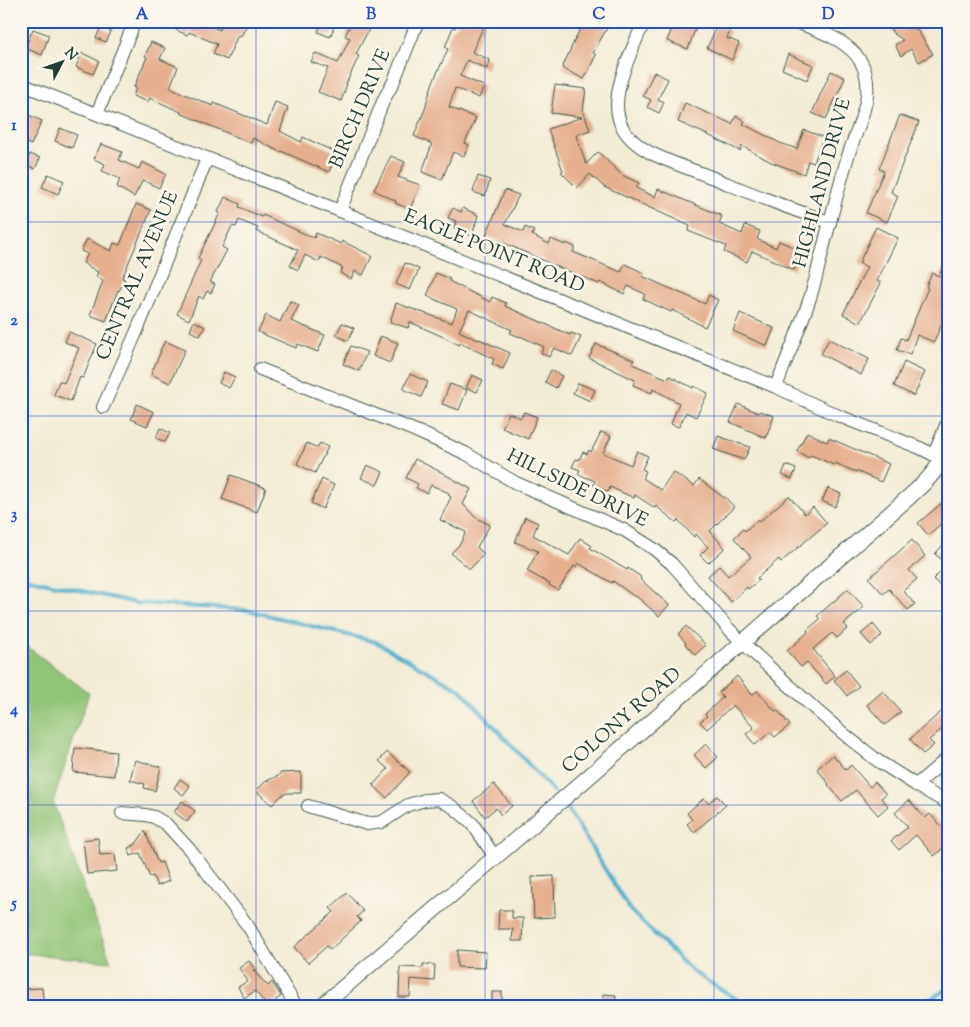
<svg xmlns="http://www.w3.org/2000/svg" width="970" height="1027" font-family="'Sorts Mill Goudy',serif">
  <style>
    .green { fill: #90c476; stroke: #588055 }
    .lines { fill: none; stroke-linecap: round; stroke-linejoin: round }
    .stream { stroke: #51b0d0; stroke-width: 4 }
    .building { fill: #e6af8e }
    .minor-casing { stroke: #3f574c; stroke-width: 14 }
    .tertiary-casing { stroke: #3f574c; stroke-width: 17 }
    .minor { stroke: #fff; stroke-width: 12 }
    .tertiary { stroke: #fff; stroke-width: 15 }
    .grid { fill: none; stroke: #1d4ed8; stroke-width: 1; stroke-opacity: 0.55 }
    .labels { text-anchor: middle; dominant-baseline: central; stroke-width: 5; stroke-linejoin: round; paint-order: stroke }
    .street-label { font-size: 19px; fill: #1f3d34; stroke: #fbf7ec }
    .neatline { fill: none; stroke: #1d4ed8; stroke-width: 2 }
    .grid-label { font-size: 16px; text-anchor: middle; font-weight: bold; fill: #1d4ed8 }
  </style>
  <rect width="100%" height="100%" fill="#fbf7ec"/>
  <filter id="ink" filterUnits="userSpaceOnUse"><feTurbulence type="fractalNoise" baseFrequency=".02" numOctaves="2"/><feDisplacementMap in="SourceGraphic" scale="10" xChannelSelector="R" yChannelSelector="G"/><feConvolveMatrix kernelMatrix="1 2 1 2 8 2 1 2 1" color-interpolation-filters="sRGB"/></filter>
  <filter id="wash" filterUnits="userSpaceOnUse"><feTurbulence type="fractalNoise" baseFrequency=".0096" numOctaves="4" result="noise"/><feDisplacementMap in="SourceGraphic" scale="20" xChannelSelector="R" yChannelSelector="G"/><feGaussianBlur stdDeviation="1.12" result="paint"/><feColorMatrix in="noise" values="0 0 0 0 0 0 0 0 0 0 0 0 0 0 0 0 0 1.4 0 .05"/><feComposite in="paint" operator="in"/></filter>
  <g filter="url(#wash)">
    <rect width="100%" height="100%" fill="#f3ecd5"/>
    <polygon class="green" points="21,642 89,693 53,802 111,962 21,953"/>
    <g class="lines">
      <g class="stream">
        <polyline points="21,577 136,603 247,610 376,642 461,690 554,792"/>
        <polyline points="568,809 630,910 693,972 748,1006"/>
        <polyline points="918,1006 949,988"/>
      </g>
    </g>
    <g id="blocks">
      <g class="building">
        <polygon points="180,21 201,21 220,30 224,21 241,21 247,25 241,36 238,35 227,60 213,54 217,44 189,32 187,35 176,30"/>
        <polygon points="352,21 369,29 356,54 359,56 346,84 347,84 341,101 318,92 328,68 311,62 315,53 338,63 350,38 345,36"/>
        <polygon points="459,21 486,21 472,52 490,60 487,69 467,60 460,76 484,86 479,98 455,88 449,107 476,118 465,143 469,145 464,156 453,152 442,180 422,172 432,144 414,136 427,104 426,104 433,82 448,49 445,47 453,27 455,28"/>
        <polygon points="585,21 611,21 593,53 596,55 584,79 562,68 577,35"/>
        <polygon points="675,21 698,21 688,49 667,41"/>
        <polygon points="886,21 911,21 933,54 919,62 911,49 901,56 895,45 903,40 893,33"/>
        <polygon points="322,22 334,27 330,37 318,32"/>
        <polygon points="717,26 730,31 727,38 739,43 732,60 707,48"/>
        <polygon points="101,27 111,32 106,42 96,38"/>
        <polygon points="33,29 49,35 42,55 25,48"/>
        <polygon points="151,42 165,48 160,59 178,67 170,87 182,93 213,106 214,103 267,125 275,102 288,107 280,131 301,142 303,137 337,153 329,172 281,151 280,152 253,138 251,143 180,113 181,112 150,98 148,102 133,96 136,88 134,87 147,57 145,56"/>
        <polygon points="82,53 99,61 93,74 76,67"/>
        <polygon points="788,54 813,65 807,80 782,69"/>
        <polygon points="831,71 845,78 826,119 812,113"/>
        <polygon points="654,72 668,79 658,99 664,102 659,113 647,107 651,100 643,96"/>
        <polygon points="555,85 586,89 583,110 590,130 576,135 586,164 598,152 622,175 639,183 636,188 655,197 658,189 722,216 719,224 742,234 745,225 760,231 757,239 776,248 779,241 802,251 794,270 752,251 747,262 724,252 726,246 688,231 690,226 604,187 590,174 577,188 561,172 563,171 548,129 582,117 551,113"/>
        <polygon points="685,103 732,124 736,116 745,121 743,124 780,143 797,149 804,130 823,137 814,163 808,161 804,174 771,162 742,146 740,151 708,135 678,122"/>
        <polygon points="26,114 42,121 31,145 21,140 21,116 25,117"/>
        <polygon points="900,115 919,122 891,192 898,196 887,222 866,213 884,171 879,169"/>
        <polygon points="60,128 77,135 72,148 55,141"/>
        <polygon points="101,144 122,152 119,160 139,169 142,162 166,174 159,188 143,180 134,197 117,187 120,179 102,171 105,164 94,159"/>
        <polygon points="30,154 40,158 35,169 26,164"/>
        <polygon points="391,156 405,162 398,177 420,185 410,209 395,203 396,201 374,190"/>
        <polygon points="48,174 64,181 58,194 42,187"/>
        <polygon points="478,176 490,180 485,196 473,192"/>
        <polygon points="505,190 519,195 505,224 523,232 525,227 534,231 532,235 549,244 551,239 565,245 566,243 575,247 573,252 621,272 625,264 644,273 642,276 705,304 709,295 718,300 705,327 672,310 671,312 643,299 645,294 628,286 624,294 600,282 599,284 566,270 565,270 486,235"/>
        <polygon points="225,197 240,204 239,207 262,217 263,215 314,238 316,233 341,244 342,241 372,256 363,275 355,271 351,279 340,273 343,268 321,257 319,262 305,255 298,270 290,266 298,250 256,231 258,228 239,220 236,227 232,226 222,247 227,250 210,282 215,284 211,293 207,291 203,299 199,296 189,320 177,314 201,260 198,258 220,213 218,212"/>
        <polygon points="136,204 151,210 122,278 125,279 119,291 118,290 106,321 90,315 103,281 96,277 98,272 83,263 88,254 81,251 87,239 111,251 114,243 120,245"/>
        <polygon points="453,208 461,212 463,208 478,215 472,236 454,228 456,221 448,218"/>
        <polygon points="876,227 898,238 877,281 881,283 860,323 843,314 867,267 859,263"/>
        <polygon points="949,253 949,306 934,342 917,335 910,354 897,350 901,338 906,340 928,288 926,287 932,273 939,276"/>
        <polygon points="405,263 419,269 410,290 396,284"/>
        <polygon points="436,273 450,279 449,281 490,302 492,297 506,303 505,306 570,335 571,333 581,337 572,356 554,348 549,357 541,353 544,347 520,336 520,337 510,333 512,330 469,310 459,331 478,340 479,339 510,353 503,369 492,364 494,359 460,343 459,345 448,339 410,322 408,328 390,322 396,303 452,323 457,309 427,296"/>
        <polygon points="290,301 299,305 291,321 325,335 318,352 298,344 296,348 258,332 266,315 280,322"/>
        <polygon points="740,313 774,328 767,346 733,331"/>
        <polygon points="194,321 205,327 200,336 190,331"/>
        <polygon points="342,323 354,328 348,341 336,335"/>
        <polygon points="69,332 97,344 83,378 80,377 71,401 54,395 59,381 64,383 79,348 65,342"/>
        <polygon points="381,336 398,343 390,363 373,356"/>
        <polygon points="829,339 869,359 861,375 821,354"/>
        <polygon points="165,341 185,350 170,383 151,374 161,351 160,351"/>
        <polygon points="596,344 634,360 632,364 668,379 670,376 693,388 694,386 708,393 696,417 686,412 679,427 671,424 679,403 653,389 652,393 633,385 635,380 589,358"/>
        <polygon points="351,346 367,352 359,371 343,364"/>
        <polygon points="904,362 925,372 914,396 894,386"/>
        <polygon points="551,370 562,376 556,388 545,382"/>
        <polygon points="224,372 235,377 229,388 219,383"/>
        <polygon points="410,374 428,382 421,397 403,389"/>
        <polygon points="472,375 483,380 477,392 466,388"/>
        <polygon points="578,383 595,390 590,401 573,393"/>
        <polygon points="450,384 467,390 459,410 442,404"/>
        <polygon points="137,404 154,412 147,426 131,419"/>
        <polygon points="738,404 759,413 760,411 774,416 766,438 730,422"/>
        <polygon points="524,412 537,417 528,439 502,428 509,413 521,418"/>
        <polygon points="160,428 170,433 165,442 156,438"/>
        <polygon points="601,432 611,436 603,453 631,465 637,451 648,456 642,469 646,471 643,478 661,490 673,472 694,486 699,479 724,498 725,497 734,507 710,531 725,548 708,563 700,555 708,547 696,534 694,537 678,520 676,522 656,506 655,508 635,495 634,498 610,487 608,492 593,485 595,481 578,474 580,470 572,467 576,459 579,460 583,452 587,454 589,450 591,452"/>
        <polygon points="807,432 827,442 829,438 889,464 881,482 856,471 856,472 835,463 834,465 811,455 809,458 797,451"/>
        <polygon points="718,436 750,447 744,460 713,449"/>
        <polygon points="307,443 317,448 320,443 328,447 315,473 297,464"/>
        <polygon points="415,459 445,474 444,474 471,489 463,504 475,517 490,525 477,547 484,554 470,569 451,553 460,544 466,532 440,520 451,497 448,495 449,493 431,485 427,493 416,488 418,484 406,478"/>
        <polygon points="367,465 383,472 377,485 361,478"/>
        <polygon points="786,465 796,469 792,479 782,475"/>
        <polygon points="231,475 266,488 257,512 222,499"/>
        <polygon points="322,479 334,485 323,509 311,503"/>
        <polygon points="828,488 841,494 835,507 822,501"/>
        <polygon points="789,496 805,514 813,507 827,523 781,562 779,559 757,578 759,580 748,589 747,587 731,602 708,576 719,566 728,576 751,557 734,538 743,529 745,531 757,520 759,522"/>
        <polygon points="942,503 949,510 949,517 928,535 918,523"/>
        <polygon points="525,517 538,523 533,535 569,555 580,538 592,546 590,548 627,570 628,568 641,577 640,579 669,605 659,616 636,596 635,597 613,581 612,583 578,563 576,567 574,566 558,590 549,585 550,584 527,571 538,551 515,542"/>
        <polygon points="912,540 925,556 909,570 917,579 903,591 915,604 908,610 889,589 883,594 869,578"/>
        <polygon points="943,545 949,549 949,566 935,554"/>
        <polygon points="943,570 949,577 949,582 942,588 933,579"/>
        <polygon points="848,589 864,607 844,624 848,628 837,638 832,633 813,649 835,676 826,684 807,662 801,667 787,651 808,632 807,630 820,619 817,616"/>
        <polygon points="873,624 882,635 871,645 861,634"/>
        <polygon points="686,626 706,645 695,655 685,644 686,643 678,634"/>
        <polygon points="846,670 859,686 847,696 834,680"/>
        <polygon points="737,676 752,695 757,691 775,711 777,710 790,725 775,737 770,732 755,745 746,734 754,728 733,705 707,729 700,722 707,716 705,714 723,697 719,692"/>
        <polygon points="883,691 901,712 885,725 867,705"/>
        <polygon points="949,705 949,723 929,740 934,745 923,754 910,739"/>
        <polygon points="706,744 718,757 706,768 694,755"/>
        <polygon points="75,748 116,752 114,776 73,772"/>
        <polygon points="387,752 410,772 387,798 373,785 388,769 379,761"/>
        <polygon points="833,755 846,770 851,765 870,787 875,782 886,794 881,798 888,806 878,815 856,790 842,801 828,785 829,784 817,769"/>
        <polygon points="135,760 161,767 155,791 144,788 145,784 130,780"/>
        <polygon points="301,772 301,793 287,793 281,796 272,805 256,791 266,781 278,776 280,773"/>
        <polygon points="180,779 190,786 183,795 174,788"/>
        <polygon points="494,784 512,806 501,815 496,808 485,817 473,801"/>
        <polygon points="717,796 726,805 694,832 687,824 692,820 687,813 704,798 708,803"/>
        <polygon points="909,800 925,818 930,814 949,834 949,843 934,856 916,835 899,850 891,841 908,827 895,813"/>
        <polygon points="182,801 195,811 187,822 174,812"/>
        <polygon points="145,831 158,863 162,862 169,881 157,886 153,876 150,877 140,853 131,856 128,848 135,845"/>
        <polygon points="98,838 100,855 115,854 117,871 87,874 83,840"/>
        <polygon points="554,876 555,917 534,918 532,877"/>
        <polygon points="347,893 363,911 357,917 361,921 330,950 327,946 308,963 294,947 334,912 330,908"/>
        <polygon points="499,910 512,910 512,918 523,918 522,941 512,941 513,929 498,929"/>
        <polygon points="457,950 486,952 485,968 457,967"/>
        <polygon points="249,961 255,969 253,970 268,986 272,982 281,996 269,1006 267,1006 255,991 244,998 238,987 248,981 239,968"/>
        <polygon points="423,964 435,965 434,981 411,979 410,997 399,997 400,967 423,968"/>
        <polygon points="42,988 44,1006 24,1006 22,989"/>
        <rect x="492" y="992" width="10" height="11"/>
        <polygon points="603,994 616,995 615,1006 602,1006"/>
      </g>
    </g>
  </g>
  <g filter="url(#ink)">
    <use href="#blocks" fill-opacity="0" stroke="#3f574c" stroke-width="1"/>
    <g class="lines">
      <g class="minor-casing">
        <g id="minor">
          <path d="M644,21C634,47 610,91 619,119C623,134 635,144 649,152C670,163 694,170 716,179C753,194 791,210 830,222"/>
          <polyline points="21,84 340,211 776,387 839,416 920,448 942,459"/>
          <polyline points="97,114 135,21"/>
          <polyline points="340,211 371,132 384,99 393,83 418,21"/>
          <polyline points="260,369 416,431 465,453 516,483 624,530 654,549 672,564 728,628 743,643 816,710 850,739 878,761 916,785 949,804"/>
          <path d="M776,387C787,357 801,326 811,295C818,271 823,247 830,222C835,202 840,183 846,163C852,140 864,119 867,95C868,84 866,71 861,62C848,39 816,30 794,21"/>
          <polyline points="103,407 136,333 207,159"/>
          <polyline points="934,455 949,418"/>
          <polyline points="916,785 949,757"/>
          <polyline points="308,806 367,824 382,822 408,805 425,800 439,799 453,807 472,823 495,857"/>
          <polyline points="122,813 146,815 154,817 166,824 190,850 248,926 296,1006"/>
        </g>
      </g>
      <g class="tertiary-casing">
        <path id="tertiary" d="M322,1006L577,787L909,497C921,486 934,475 942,459L949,463"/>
      </g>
      <use href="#minor" class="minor"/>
      <use href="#tertiary" class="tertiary"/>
    </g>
  </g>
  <path class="grid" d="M256,21V1006M485,21V1006M714,21V1006M21,222H949M21,416H949M21,611H949M21,805H949"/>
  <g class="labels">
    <g class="street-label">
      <text transform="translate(361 109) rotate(-67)">BIRCH DRIVE</text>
      <text transform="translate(823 183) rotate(-75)">HIGHLAND DRIVE</text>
      <text transform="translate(494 252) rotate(22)">EAGLE POINT ROAD</text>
      <text transform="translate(138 276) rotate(-67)">CENTRAL AVENUE</text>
      <text transform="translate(577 489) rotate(26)">HILLSIDE DRIVE</text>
      <text transform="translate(622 721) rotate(-41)">COLONY ROAD</text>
    </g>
  </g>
  <rect width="970" height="1027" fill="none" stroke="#fbf7ec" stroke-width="55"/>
  <g transform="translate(62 62) rotate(49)" stroke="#fbf7ec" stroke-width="4" paint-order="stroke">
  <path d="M0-4L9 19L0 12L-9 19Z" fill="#1f3d34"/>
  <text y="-8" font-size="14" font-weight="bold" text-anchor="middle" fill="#1f3d34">N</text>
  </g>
  <rect x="28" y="28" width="914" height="972" class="neatline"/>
  <g class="grid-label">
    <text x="142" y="19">A</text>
    <text x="371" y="19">B</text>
    <text x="599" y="19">C</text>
    <text x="828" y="19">D</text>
    <text x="14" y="130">1</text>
    <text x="14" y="325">2</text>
    <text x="14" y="519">3</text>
    <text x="14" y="714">4</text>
    <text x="14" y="908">5</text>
  </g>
</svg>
